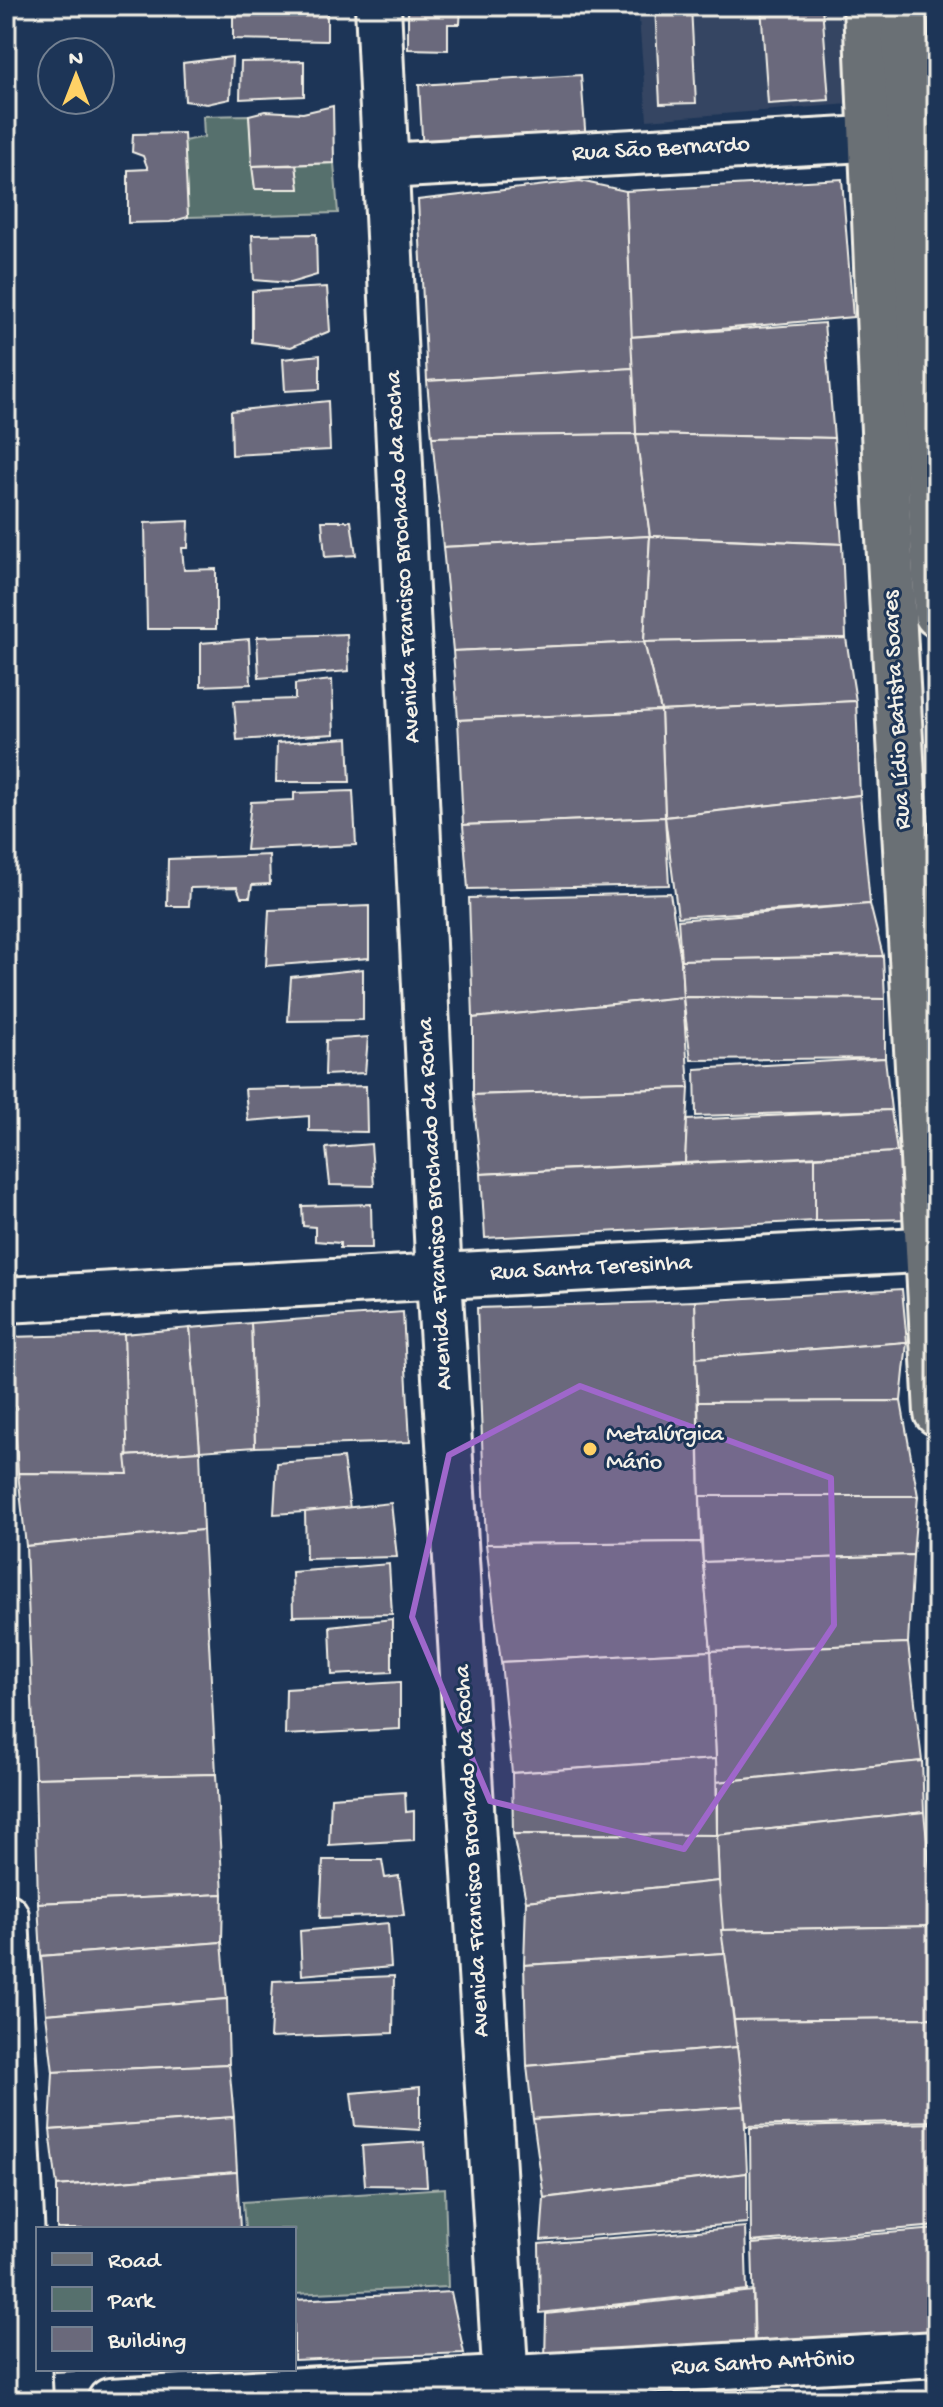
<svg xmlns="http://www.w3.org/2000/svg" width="943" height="2407" font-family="'Gochi Hand',sans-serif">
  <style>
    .built { fill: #344562 }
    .green { fill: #56706d; stroke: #a5b0aa; stroke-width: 2 }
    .building { fill: #6a697b; stroke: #f4f1e8; stroke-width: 2 }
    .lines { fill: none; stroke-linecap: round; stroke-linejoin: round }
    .minor-casing { stroke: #f4f1e8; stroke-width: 50 }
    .major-casing { stroke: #f4f1e8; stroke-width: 50 }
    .minor { stroke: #1d3557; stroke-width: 44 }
    .major { stroke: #6b6f75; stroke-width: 44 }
    .marked { fill: #9f67cb; fill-opacity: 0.2; stroke: #9f67cb; stroke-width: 6; stroke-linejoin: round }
    .poi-dot { fill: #ffd166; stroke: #1d3557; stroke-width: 3 }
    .labels { text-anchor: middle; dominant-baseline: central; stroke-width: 6; stroke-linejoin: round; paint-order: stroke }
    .street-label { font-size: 24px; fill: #f4f1e8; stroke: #1d3557 }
    .poi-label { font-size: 24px; fill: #f4f1e8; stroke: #1d3557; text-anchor: start }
  </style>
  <rect width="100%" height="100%" fill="#1d3557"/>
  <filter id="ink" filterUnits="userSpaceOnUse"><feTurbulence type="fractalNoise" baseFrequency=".0125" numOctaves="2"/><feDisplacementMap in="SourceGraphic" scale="16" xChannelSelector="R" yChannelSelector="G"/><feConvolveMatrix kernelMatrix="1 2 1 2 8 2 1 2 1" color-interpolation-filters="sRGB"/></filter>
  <g filter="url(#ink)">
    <polygon class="built" points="638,6 842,6 850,104 647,120"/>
    <g class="green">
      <polygon points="249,115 255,189 299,189 296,165 334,163 338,213 188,217 184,141 204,137 203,116"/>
      <polygon points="445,2188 448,2287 294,2294 294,2229 245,2229 243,2202"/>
    </g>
    <g class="building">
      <polygon points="115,6 177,6 177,7 115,8"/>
      <polygon points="233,6 327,6 327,41 233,39"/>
      <polygon points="655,6 691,6 696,103 660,104"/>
      <polygon points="761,6 822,6 829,100 768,104"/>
      <polygon points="408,7 461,7 460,24 448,24 448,50 408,49"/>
      <polygon points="232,57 230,99 207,104 185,101 183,63"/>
      <polygon points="304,61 304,96 240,99 241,62"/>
      <polygon points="581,75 586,142 423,153 419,85"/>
      <polygon points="333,106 334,163 252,166 249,115 265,111 303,113"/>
      <polygon points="184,133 188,217 170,222 128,223 128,170 148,169 143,156 132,152 133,134"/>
      <polygon points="296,165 299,189 255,189 252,166"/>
      <polygon points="842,179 853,317 631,337 626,191"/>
      <polygon points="580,181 626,191 633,368 427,381 418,200"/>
      <polygon points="316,234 317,275 290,283 254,280 252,235"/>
      <polygon points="327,287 330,331 291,347 252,342 252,291"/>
      <polygon points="824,323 834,438 636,434 631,337"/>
      <polygon points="320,355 320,389 285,391 283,359"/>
      <polygon points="633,368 636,434 432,437 427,381"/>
      <polygon points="328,401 330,450 232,455 231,411"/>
      <polygon points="636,434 650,536 443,547 432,437"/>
      <polygon points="636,434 834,438 842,544 650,536"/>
      <polygon points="189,521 188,548 182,548 184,570 216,569 216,629 147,629 145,523"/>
      <polygon points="322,521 351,521 356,555 325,557"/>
      <polygon points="650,536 644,642 453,651 443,547"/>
      <polygon points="650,536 842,544 846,638 644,642"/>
      <polygon points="347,634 349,671 259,678 257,637"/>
      <polygon points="846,638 856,701 661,711 644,642"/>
      <polygon points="249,639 251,684 201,686 201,643"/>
      <polygon points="644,642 661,711 458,720 453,651"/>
      <polygon points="332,680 334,734 237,740 234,701 295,699 295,684"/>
      <polygon points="856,701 860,795 665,817 661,711"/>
      <polygon points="661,711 665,817 463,825 458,720"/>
      <polygon points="348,738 350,782 276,782 277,743"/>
      <polygon points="353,791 356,845 246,850 251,802 294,800 294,793"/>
      <polygon points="860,795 870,904 678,917 665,817"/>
      <polygon points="665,817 669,885 468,889 463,825"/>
      <polygon points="269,855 270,884 252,885 250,897 241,897 237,887 190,888 189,906 167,906 168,859"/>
      <polygon points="670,893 681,960 683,997 473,1018 469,898"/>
      <polygon points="870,904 883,956 681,960 678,920"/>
      <polygon points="369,906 369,958 266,966 269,910"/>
      <polygon points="883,956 885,999 683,997 681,960"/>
      <polygon points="363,969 363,1020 288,1021 291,977"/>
      <polygon points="683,997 689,1088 473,1095 473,1018"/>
      <polygon points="683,997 885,999 885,1058 691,1060"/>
      <polygon points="368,1037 365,1073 325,1075 326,1040"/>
      <polygon points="885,1058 891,1110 696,1116 695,1069"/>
      <polygon points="366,1086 367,1132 309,1131 309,1116 248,1121 245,1089"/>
      <polygon points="689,1088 685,1163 481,1174 473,1095"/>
      <polygon points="891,1110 897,1152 685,1163 687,1120"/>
      <polygon points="371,1144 374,1186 330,1185 326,1148"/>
      <polygon points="912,1151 914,1219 815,1221 815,1157"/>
      <polygon points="815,1157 815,1221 485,1238 481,1174"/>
      <polygon points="371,1204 372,1248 340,1248 340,1243 315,1241 315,1227 303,1226 302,1206"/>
      <polygon points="902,1289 907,1342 696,1358 695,1301"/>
      <polygon points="695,1301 701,1542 486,1544 477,1308"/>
      <polygon points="403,1312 410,1442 255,1447 251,1323"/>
      <polygon points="251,1323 255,1447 200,1451 190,1328"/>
      <polygon points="190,1328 200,1451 126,1456 124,1334"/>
      <polygon points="124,1334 128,1474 18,1473 10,1337"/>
      <polygon points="907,1342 901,1401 698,1402 696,1358"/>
      <polygon points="901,1401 918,1496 700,1496 698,1402"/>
      <polygon points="200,1451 203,1530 26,1546 18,1473 128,1474 126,1456"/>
      <polygon points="343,1458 350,1509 274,1514 277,1463"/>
      <polygon points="700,1496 918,1496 913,1555 703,1562"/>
      <polygon points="391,1503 397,1557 306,1559 305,1512"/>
      <polygon points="203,1530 216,1774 35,1778 26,1546"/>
      <polygon points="701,1542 711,1651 501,1662 486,1544"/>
      <polygon points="913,1555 908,1643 711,1651 703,1562"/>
      <polygon points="389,1564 392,1614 293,1616 292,1572"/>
      <polygon points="392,1619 392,1672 332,1675 330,1626"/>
      <polygon points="908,1643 922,1761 717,1782 711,1651"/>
      <polygon points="711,1651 716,1759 512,1773 501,1662"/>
      <polygon points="400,1682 400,1729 285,1735 286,1689"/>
      <polygon points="716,1759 717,1835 513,1834 512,1773"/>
      <polygon points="922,1761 924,1812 717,1835 717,1782"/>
      <polygon points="216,1774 223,1894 38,1903 35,1778"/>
      <polygon points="405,1792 406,1812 414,1811 414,1840 329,1845 331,1797"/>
      <polygon points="924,1812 936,1926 721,1930 717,1835"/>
      <polygon points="513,1834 717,1835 719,1881 526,1901"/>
      <polygon points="323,1860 382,1860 385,1878 399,1876 404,1915 320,1918"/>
      <polygon points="719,1881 725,1953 524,1965 526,1901"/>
      <polygon points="223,1894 222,1942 41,1956 38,1903"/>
      <polygon points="388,1923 391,1967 302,1975 300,1931"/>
      <polygon points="936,1926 937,2018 734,2020 721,1930"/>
      <polygon points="222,1942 227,1999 46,2014 41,1956"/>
      <polygon points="725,1953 737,2047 527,2066 524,1965"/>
      <polygon points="394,1976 393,2033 270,2038 273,1981"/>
      <polygon points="227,1999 229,2064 53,2072 46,2014"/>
      <polygon points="937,2018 937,2121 746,2126 734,2020"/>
      <polygon points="737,2047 744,2106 533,2119 527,2066"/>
      <polygon points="229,2064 234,2117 50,2130 53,2072"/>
      <polygon points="420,2087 420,2130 355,2126 351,2093"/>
      <polygon points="744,2106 747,2173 544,2198 533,2119"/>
      <polygon points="234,2117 237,2172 57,2186 50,2130"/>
      <polygon points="937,2123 937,2226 751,2242 750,2128"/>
      <polygon points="424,2142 427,2186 365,2185 362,2146"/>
      <polygon points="237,2172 240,2229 57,2229 57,2186"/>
      <polygon points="747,2173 747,2223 541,2240 544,2198"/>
      <polygon points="745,2227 747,2290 540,2313 539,2244"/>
      <polygon points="937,2229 937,2338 755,2348 752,2244"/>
      <polygon points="753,2291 754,2349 545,2362 546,2314"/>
      <polygon points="451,2292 464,2353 294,2360 294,2300"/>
      <polygon points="55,2369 113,2369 55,2372"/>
    </g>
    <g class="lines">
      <g class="minor-casing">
        <g id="minor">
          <polyline points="378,6 439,1278 507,2401"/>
          <polyline points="385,166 937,135"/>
          <polyline points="6,1300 937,1249"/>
          <polyline points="6,1916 30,2401"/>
          <polyline points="110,2401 937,2354"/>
        </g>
      </g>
      <g class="major-casing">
        <g id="major">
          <polyline points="866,6 887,502 937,1413"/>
          <polyline points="903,6 937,614"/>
        </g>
      </g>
      <use href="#minor" class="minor"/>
      <use href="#major" class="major"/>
    </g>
  </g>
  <path class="marked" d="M580,1386L831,1478L834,1625L684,1849L490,1801L412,1617L449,1455Z"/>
  <circle class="poi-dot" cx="590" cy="1449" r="8"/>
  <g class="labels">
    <g class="street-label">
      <text transform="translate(661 150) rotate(-3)">Rua São Bernardo</text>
      <text transform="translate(404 557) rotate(-93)">Avenida Francisco Brochado da Rocha</text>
      <text transform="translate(898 710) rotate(-93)">Rua Lídio Batista Soares</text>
      <text transform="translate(436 1204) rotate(-93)">Avenida Francisco Brochado da Rocha</text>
      <text transform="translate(591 1269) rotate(-3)">Rua Santa Teresinha</text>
      <text transform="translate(473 1851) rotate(-93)">Avenida Francisco Brochado da Rocha</text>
      <text transform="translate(763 2364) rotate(-3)">Rua Santo Antônio</text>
    </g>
    <g class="poi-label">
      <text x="606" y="1435">Metalúrgica<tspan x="606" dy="28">Mário</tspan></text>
    </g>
  </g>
  <rect width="943" height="2407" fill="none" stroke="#1d3557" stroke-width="32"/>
  <rect x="16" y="16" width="911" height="2375" fill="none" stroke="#f4f1e8" stroke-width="3" filter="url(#ink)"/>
  <rect x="36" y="2227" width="260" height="144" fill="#1d3557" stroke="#738091" stroke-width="2"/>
  <rect x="52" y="2253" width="40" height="12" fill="#6b6f75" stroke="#738091" stroke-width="2"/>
  <text x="108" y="2267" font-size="24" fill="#f4f1e8">Road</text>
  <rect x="52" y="2287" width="40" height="24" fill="#56706d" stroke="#738091" stroke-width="2"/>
  <text x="108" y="2307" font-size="24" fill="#f4f1e8">Park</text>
  <rect x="52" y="2327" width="40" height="24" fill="#6a697b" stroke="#738091" stroke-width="2"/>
  <text x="108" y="2347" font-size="24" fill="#f4f1e8">Building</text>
  <g transform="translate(76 76)"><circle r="38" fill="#1d3557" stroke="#738091" stroke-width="2"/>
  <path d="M0-6L14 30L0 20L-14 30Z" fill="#ffd166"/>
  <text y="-12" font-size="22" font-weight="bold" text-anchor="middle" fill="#f4f1e8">N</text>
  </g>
</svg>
